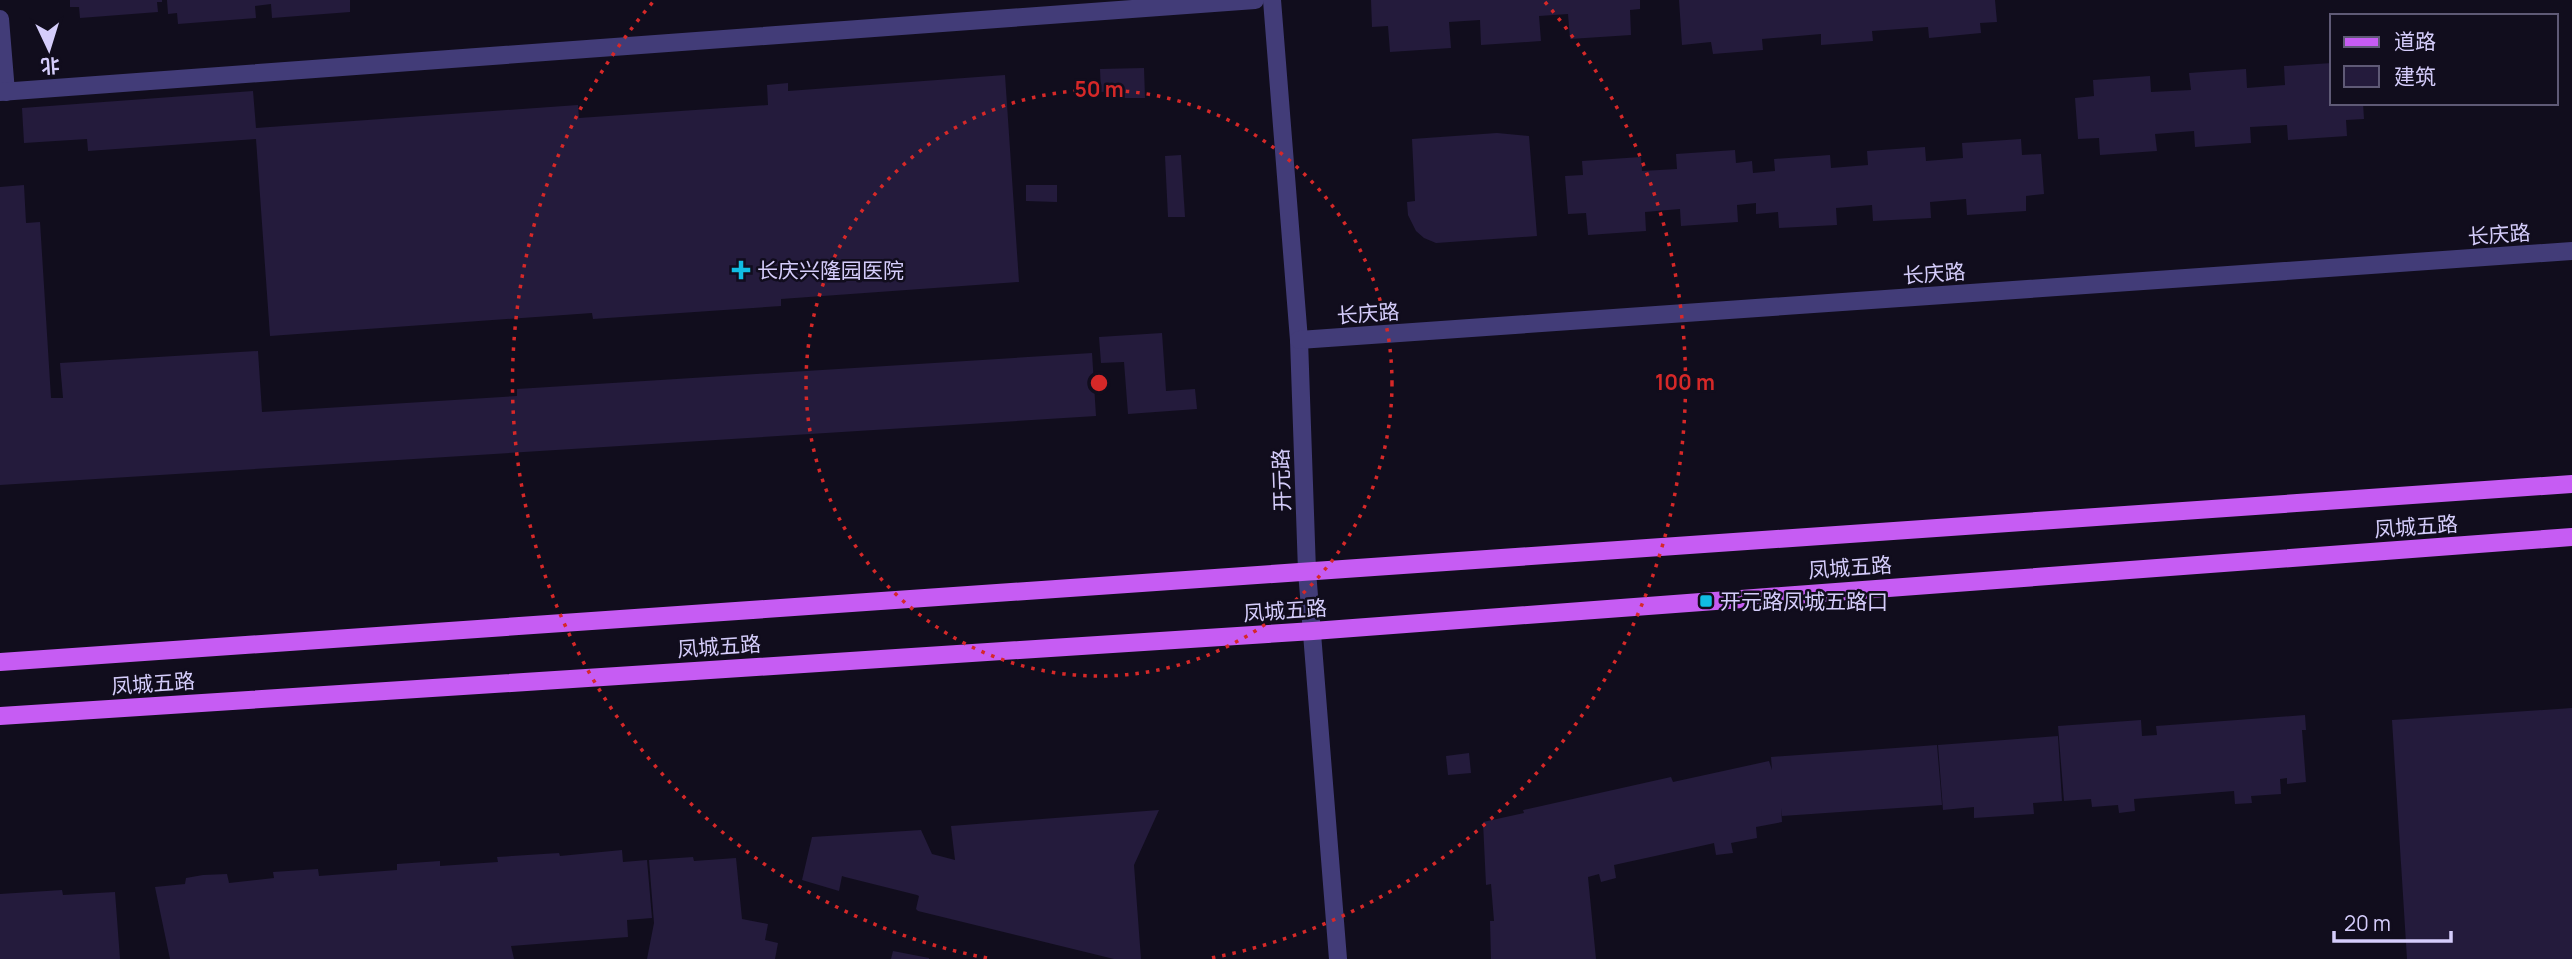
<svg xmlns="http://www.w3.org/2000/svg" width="2572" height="959" font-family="Manrope,'Noto Sans SC',sans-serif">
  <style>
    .building { fill: #241b3c }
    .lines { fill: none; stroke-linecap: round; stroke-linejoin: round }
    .minor { stroke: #423c78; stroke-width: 18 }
    .major { stroke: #c65cf3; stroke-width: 18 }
    .ring { fill: none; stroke: #d62828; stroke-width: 3.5; stroke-dasharray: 3.5 7 }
    .poi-dot { fill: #11bee3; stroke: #110d1d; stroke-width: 2.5 }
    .labels { text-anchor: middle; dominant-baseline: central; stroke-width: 5; stroke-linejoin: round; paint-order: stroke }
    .street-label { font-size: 21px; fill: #d5cdfb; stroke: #110d1d }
    .poi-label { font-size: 21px; fill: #d5cdfb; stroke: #110d1d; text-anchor: start }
    .centre { fill: #d62828; stroke: #110d1d; stroke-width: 3.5 }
    .ring-label { font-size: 21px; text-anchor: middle; font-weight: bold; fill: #d62828; stroke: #110d1d; stroke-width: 5; stroke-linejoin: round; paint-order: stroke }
  </style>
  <rect width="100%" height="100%" fill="#110d1d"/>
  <g class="building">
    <polygon points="70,0 162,0 162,2 157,2 158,12 80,18 79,7 70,7"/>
    <polygon points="167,0 350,0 350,12 272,18 271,4 255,6 256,18 178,24 177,13 168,14"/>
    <polygon points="1371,0 1640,0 1640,9 1630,10 1631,35 1570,39 1568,14 1539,16 1541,41 1481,45 1480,20 1449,22 1451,48 1390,52 1388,26 1372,27"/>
    <polygon points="1679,0 1995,0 1997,22 1980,23 1981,33 1929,38 1928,27 1872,31 1873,41 1821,45 1821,34 1762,39 1763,50 1713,54 1711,42 1682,45"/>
    <polygon points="2332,63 2332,103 2363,103 2364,119 2346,120 2347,136 2288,140 2287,125 2250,127 2251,143 2195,147 2194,131 2155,134 2157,151 2100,155 2099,138 2078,139 2075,98 2094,96 2093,80 2150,76 2151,92 2191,90 2189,73 2246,69 2247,88 2285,85 2284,66"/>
    <polygon points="1144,68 1145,98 1115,98 1115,91 1101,92 1100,69"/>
    <polygon points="1005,75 1019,282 781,299 781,306 593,319 592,313 270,336 256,139 88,151 87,139 24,143 22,108 253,91 256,128 578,105 579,118 768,105 767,85 788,83 788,91"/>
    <polygon points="1497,133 1529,136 1537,236 1436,243 1424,238 1416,231 1408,215 1407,202 1415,201 1412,139"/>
    <polygon points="2021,139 2022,155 2041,154 2044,194 2026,196 2026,211 1967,215 1966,199 1930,202 1931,218 1873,221 1872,205 1836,208 1837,225 1779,228 1778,212 1756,214 1756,203 1737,205 1738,222 1681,226 1680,209 1645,212 1646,231 1588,235 1586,213 1568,214 1565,176 1583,175 1582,161 1641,157 1642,171 1677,169 1676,154 1735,150 1736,163 1752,161 1753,173 1775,171 1774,159 1830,155 1831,168 1868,165 1867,151 1925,147 1926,161 1963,158 1962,143"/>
    <polygon points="1181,155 1185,217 1168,217 1165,156"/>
    <polygon points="24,185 26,223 40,222 51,398 63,398 60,363 258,351 262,412 517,396 517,389 1092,353 1096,416 0,485 0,187"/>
    <polygon points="1026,185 1057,185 1057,202 1026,201"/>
    <polygon points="1162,333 1166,391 1195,389 1197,409 1128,414 1124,362 1101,363 1099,337"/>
    <polygon points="2572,708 2572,959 2407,959 2392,720"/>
    <polygon points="2305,715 2306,730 2302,730 2306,782 2287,784 2287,778 2280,779 2281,794 2251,796 2252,803 2235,804 2234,791 2134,799 2135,811 2119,813 2118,805 2092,807 2091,799 2064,801 2058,726 2141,720 2142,736 2157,735 2156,726"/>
    <polygon points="2058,736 2062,801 2033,803 2034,814 1974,818 1974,807 1943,810 1938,745"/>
    <polygon points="1937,745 1942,805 1782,816 1781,808 1782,822 1756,827 1757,838 1731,843 1733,853 1716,855 1714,843 1710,844 1614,865 1616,878 1601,882 1599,874 1588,877 1596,959 1491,959 1490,921 1494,921 1491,884 1486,885 1483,822 1524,813 1523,810 1528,809 1671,777 1673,782 1769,761 1772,770 1771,757"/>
    <polygon points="1469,753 1471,773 1448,775 1446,756"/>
    <polygon points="1159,810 1134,865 1141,959 1114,959 918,911 916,909 919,896 917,895 845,877 842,876 839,891 802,880 812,837 921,830 932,854 955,860 951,826"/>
    <polygon points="622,850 623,862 647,860 652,918 627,920 628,937 511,946 514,959 170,959 156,892 155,887 185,884 186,878 203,875 227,874 229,883 274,878 273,872 318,869 319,876 397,870 397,864 440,861 440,866 498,862 497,857 559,853 560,856"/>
    <polygon points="693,857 694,861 736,858 742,919 768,924 765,940 778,943 775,959 647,959 654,923 649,860"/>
    <polygon points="62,890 63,895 115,892 120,959 0,959 0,894"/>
    <polygon points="893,951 929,958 929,959 891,959"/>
  </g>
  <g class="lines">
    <g class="minor">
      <polyline points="1272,0 1299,340 1307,571 1338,959"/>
      <polyline points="0,19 6,92"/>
      <polyline points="0,92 1255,0"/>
      <polyline points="1299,340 2572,251"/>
    </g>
    <g class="major">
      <polyline points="0,662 2572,484"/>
      <polyline points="0,716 1313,631 2572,537"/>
    </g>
  </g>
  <g class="ring">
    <circle cx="1099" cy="383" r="293"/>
    <path d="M987 958A586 586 0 0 1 653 2M1545 2A586 586 0 0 1 1211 958"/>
  </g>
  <g class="poi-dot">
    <path d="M737.5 259.5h7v7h7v7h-7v7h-7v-7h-7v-7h7z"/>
    <rect x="1699" y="594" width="14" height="14" rx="3.5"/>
  </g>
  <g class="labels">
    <g class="street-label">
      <text transform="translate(2499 234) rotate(-4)">长庆路</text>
      <text transform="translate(1934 273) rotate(-4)">长庆路</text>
      <text transform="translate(1368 313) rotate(-4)">长庆路</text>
      <text transform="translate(1281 480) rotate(-92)">开元路</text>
      <text transform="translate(2416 526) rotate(-4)">凤城五路</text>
      <text transform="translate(1850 567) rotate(-4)">凤城五路</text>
      <text transform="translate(1285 610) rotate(-4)">凤城五路</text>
      <text transform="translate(719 646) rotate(-4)">凤城五路</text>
      <text transform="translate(153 683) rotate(-4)">凤城五路</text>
    </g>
    <g class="poi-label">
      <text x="757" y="270">长庆兴隆园医院</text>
      <text x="1720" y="601">开元路凤城五路口</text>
    </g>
  </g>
  <circle cx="1099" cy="383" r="10" class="centre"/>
  <g class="ring-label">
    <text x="1099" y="97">50 m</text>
    <text x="1685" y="390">100 m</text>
  </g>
  <rect x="2330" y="14" width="228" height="91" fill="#110d1d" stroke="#5f5a76" stroke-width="2"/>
  <rect x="2344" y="37" width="35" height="10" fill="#c65cf3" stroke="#5f5a76" stroke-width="2"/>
  <text x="2394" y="49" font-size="21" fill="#d5cdfb">道路</text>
  <rect x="2344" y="66" width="35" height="21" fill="#241b3c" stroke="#5f5a76" stroke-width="2"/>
  <text x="2394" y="84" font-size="21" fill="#d5cdfb">建筑</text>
  <g transform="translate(49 49) rotate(176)" stroke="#110d1d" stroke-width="5" paint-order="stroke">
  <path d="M0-5L12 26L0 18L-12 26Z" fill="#d5cdfb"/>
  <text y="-10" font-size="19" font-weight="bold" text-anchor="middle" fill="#d5cdfb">北</text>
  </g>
  <path d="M2334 931v10h117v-10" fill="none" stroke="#d5cdfb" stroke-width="3.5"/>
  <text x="2344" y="931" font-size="21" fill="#d5cdfb" stroke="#110d1d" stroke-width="5" paint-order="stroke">20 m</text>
</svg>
